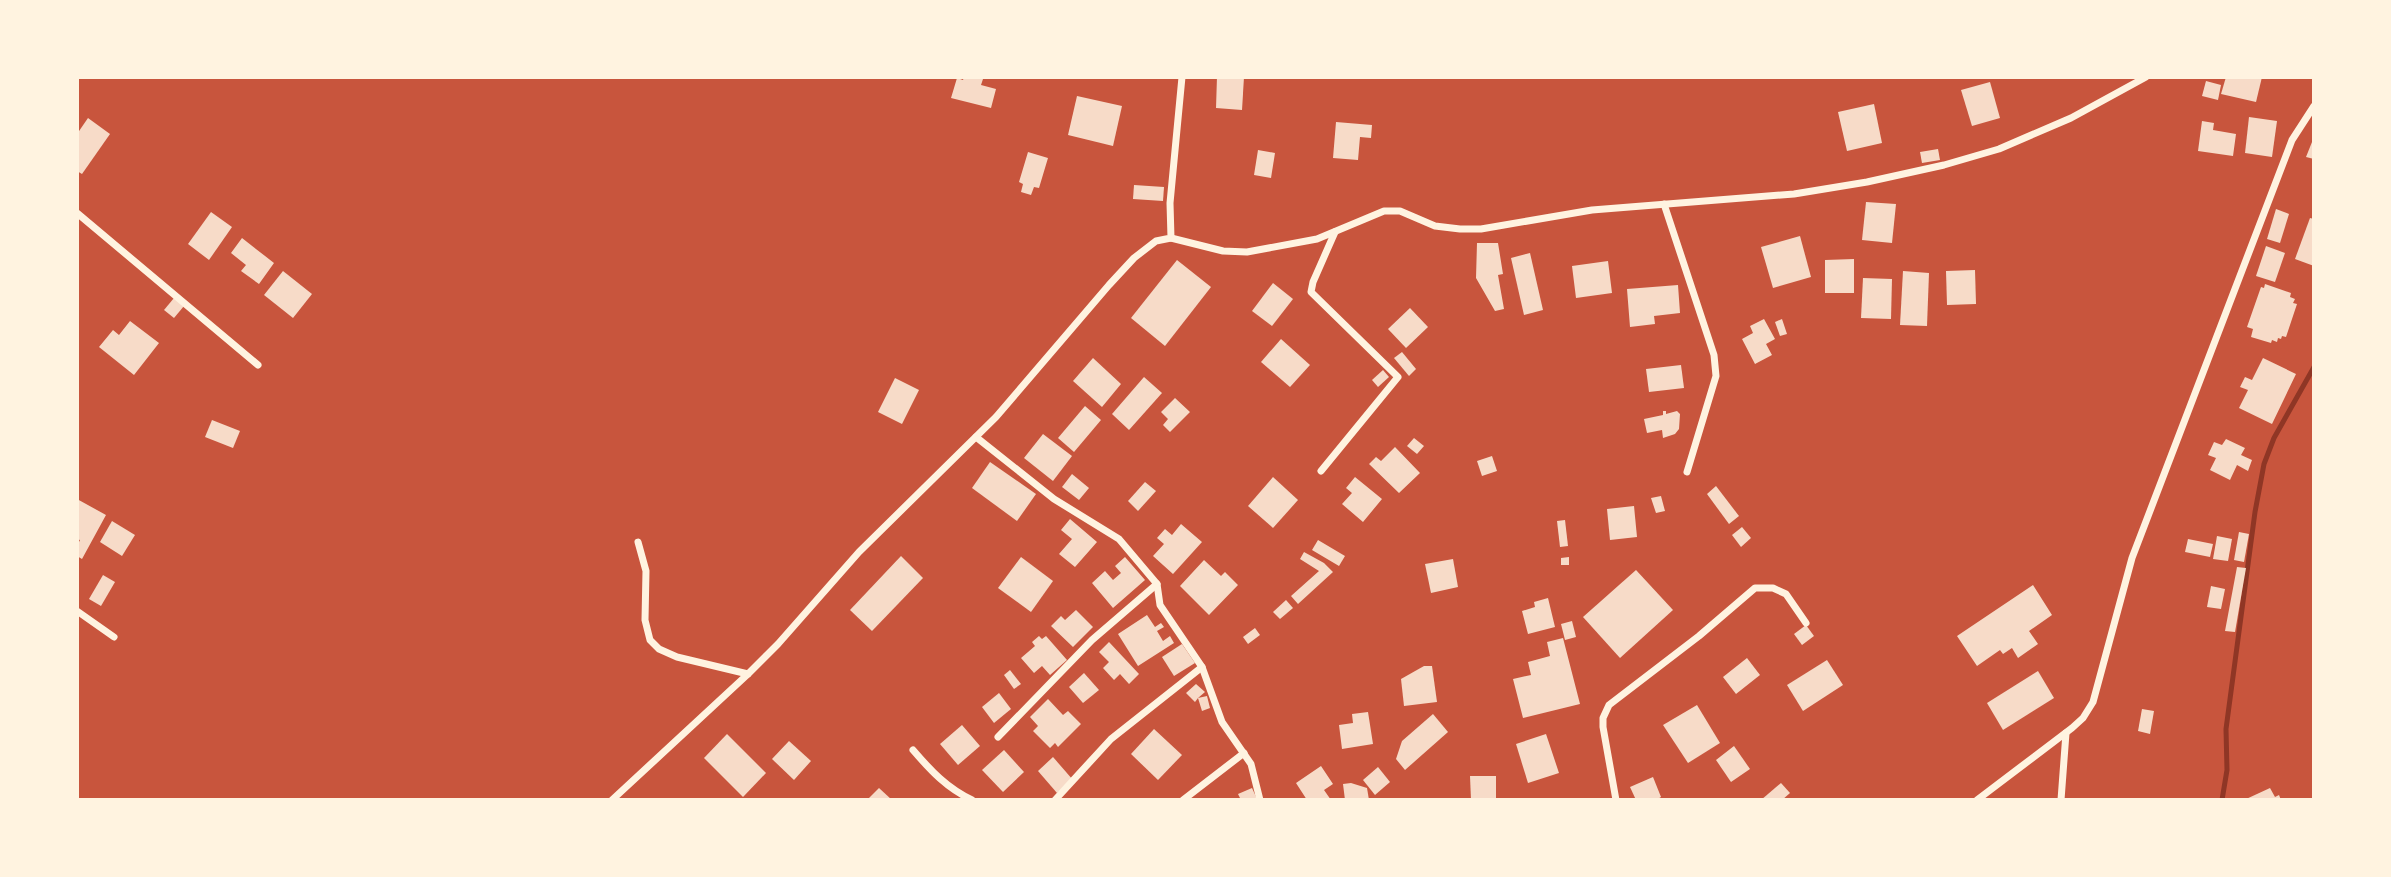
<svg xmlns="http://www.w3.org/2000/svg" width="2391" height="877" font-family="'Space Grotesk',sans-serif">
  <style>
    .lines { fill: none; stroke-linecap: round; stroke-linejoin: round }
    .stream { stroke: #8f3625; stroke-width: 5 }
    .building { fill: #f7dbc8 }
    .minor { stroke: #fff3e0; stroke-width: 7 }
  </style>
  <rect width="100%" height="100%" fill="#c8553d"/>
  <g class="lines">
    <polyline class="stream" points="2222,800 2227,770 2226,729 2255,512 2264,464 2274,438 2314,367"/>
  </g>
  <g class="building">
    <polygon points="964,77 983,79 981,85 996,89 991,108 951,98 957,78 963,80"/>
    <polygon points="1217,77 1244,77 1242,110 1216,108"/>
    <polygon points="2226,77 2262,77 2256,102 2221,94"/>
    <polygon points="2206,81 2221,85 2218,100 2202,96"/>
    <polygon points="1990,82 2000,118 1972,126 1961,90"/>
    <polygon points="1077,96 1122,106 1113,146 1068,135"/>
    <polygon points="1874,104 1882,143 1847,151 1838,112"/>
    <polygon points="2249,117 2277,121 2272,157 2245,153"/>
    <polygon points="88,118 110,134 82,174 77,171 77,134"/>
    <polygon points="2202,121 2214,123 2213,130 2236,134 2233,156 2198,151"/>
    <polygon points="1336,122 1372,125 1371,138 1360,137 1358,160 1333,158"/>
    <polygon points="2314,137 2314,159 2306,157"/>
    <polygon points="1938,149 1940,160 1922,163 1920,152"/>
    <polygon points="1258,150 1275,153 1271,178 1254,175"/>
    <polygon points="1028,152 1048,158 1039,188 1034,187 1031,195 1021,192 1023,184 1019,182"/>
    <polygon points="1134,185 1164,187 1163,201 1133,199"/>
    <polygon points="1866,202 1896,204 1892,243 1862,240"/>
    <polygon points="2276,209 2289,214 2280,243 2267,239"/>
    <polygon points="211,212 232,227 209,260 188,244"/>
    <polygon points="2310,218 2314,219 2314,266 2295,259"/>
    <polygon points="1800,236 1811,277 1773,288 1761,247"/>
    <polygon points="242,238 274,263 259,284 241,271 246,265 231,253"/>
    <polygon points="1477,243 1498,243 1503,274 1498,275 1504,309 1495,311 1476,278"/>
    <polygon points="2266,246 2285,253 2275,282 2256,276"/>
    <polygon points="1530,253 1543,310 1524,315 1511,258"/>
    <polygon points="1854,259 1854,293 1825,293 1825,260"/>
    <polygon points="1177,260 1211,287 1165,346 1131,318"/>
    <polygon points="1608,261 1612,293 1576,298 1572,266"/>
    <polygon points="1975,270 1976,304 1947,305 1946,271"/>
    <polygon points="283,271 312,294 293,318 264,295"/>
    <polygon points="1903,271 1929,273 1927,326 1900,325"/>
    <polygon points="1863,278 1892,279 1891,319 1861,318"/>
    <polygon points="1273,283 1293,299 1272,326 1252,311"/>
    <polygon points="2265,284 2291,293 2290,297 2295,299 2293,303 2297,304 2286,337 2282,336 2281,339 2278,338 2277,342 2272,340 2271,343 2251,337 2253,329 2247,327 2261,287 2264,288"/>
    <polygon points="1678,285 1680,313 1654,316 1655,324 1630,327 1627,289"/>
    <polygon points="174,298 184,306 174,318 164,310"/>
    <polygon points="1410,308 1428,327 1406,348 1388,329"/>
    <polygon points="1764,319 1775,339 1766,344 1772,355 1755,364 1742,339 1753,333 1750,326"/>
    <polygon points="1782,319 1787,334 1780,336 1775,322"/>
    <polygon points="130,321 159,343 134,375 99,347 113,330 119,335"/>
    <polygon points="1281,339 1310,365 1290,387 1261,362"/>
    <polygon points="1402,352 1416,369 1409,376 1394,358"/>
    <polygon points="1093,358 1121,384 1102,407 1073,381"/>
    <polygon points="2263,358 2296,374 2272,424 2239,408 2248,390 2240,387 2245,377 2252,380"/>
    <polygon points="1681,365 1684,388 1649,392 1646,369"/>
    <polygon points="1383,370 1389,377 1378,387 1372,380"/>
    <polygon points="1144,377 1162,393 1129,430 1112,414"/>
    <polygon points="895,378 919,390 902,424 878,412"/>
    <polygon points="1175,398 1190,412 1170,432 1163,425 1168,419 1161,412"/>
    <polygon points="1085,406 1101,420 1074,452 1058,438"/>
    <polygon points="1663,411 1666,411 1666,414 1677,411 1680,414 1679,429 1675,434 1663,438 1662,430 1647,433 1644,419 1663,415"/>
    <polygon points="212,420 240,431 233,448 205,437"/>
    <polygon points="1043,434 1072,456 1053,481 1024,458"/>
    <polygon points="1414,438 1424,446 1417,454 1407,446"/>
    <polygon points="2226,439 2245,448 2241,455 2252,460 2248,471 2237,465 2230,480 2210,470 2216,458 2208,455 2214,442 2222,445"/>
    <polygon points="1395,447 1420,473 1399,493 1369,464 1376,457 1381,461"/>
    <polygon points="1492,456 1497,471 1482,476 1477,461"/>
    <polygon points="990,462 1036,494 1017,521 972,488"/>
    <polygon points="1072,474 1089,488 1079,500 1062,487"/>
    <polygon points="1273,477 1298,500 1273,528 1248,506"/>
    <polygon points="1355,477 1382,499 1363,522 1342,504 1352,493 1346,488"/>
    <polygon points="1145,482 1156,491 1138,511 1128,501"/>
    <polygon points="1716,486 1739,516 1729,524 1707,494"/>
    <polygon points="1661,496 1665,511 1656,513 1651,498"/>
    <polygon points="77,499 106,515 82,559 77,556 77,546 80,540 77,539"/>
    <polygon points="1634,506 1637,537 1610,540 1607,509"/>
    <polygon points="1070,519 1097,542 1075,567 1059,554 1072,539 1061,530"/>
    <polygon points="1565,520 1568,546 1560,547 1557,521"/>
    <polygon points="112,521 135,535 122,556 100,542"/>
    <polygon points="1181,524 1202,542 1173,574 1153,556 1164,544 1157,538 1165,529 1172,535"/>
    <polygon points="1742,527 1751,538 1741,547 1732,535"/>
    <polygon points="2239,532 2249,534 2244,562 2234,560"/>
    <polygon points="2217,536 2232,539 2228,561 2213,559"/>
    <polygon points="2188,539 2213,544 2210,557 2185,552"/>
    <polygon points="1318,540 1345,556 1339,566 1312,550"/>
    <polygon points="1304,552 1324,563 1333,572 1298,604 1291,596 1319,571 1300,559"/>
    <polygon points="901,556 923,578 872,631 850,610"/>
    <polygon points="1021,557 1053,581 1031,612 998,588"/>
    <polygon points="1125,557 1145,580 1113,608 1092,583 1105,571 1113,580 1121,573 1115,566"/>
    <polygon points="1569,557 1569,565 1561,565 1561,558"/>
    <polygon points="1453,559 1458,587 1431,593 1425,564"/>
    <polygon points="1204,560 1221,576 1225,572 1238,585 1209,615 1180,586"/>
    <polygon points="2237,567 2246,568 2235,632 2225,631"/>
    <polygon points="1636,570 1673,610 1620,658 1583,617"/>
    <polygon points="103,575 115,582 101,606 89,599"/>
    <polygon points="2033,585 2052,615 2029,631 2038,644 2018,658 2012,648 2003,654 2000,650 1977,666 1957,636"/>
    <polygon points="2211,586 2225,589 2221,609 2207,607"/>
    <polygon points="1548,598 1555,627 1528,634 1522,611 1535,607 1534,602"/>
    <polygon points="1286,600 1293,608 1280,619 1273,612"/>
    <polygon points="1076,610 1093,627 1073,647 1051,626 1061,616 1065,620"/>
    <polygon points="1147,615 1155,627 1161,623 1164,627 1157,631 1163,641 1170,636 1174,643 1138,666 1118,634"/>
    <polygon points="1572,621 1576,637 1565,640 1561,624"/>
    <polygon points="1806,625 1814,636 1802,645 1794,634"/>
    <polygon points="1255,628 1260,635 1248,644 1243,637"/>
    <polygon points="1039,636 1042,639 1046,636 1067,660 1050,675 1042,666 1034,673 1021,658 1035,646 1032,642"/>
    <polygon points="1563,638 1580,704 1523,718 1513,679 1531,675 1528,662 1550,656 1547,642"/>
    <polygon points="1109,642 1139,674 1129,684 1120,674 1114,680 1103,668 1109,662 1099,652"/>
    <polygon points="1182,644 1195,663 1174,676 1162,657"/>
    <polygon points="1747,658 1760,675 1736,694 1723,677"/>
    <polygon points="1827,660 1843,685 1803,711 1787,685"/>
    <polygon points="1424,666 1432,666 1437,702 1404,706 1401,679"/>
    <polygon points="1010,670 1021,684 1014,689 1004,675"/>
    <polygon points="2038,671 2054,698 2003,730 1987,703"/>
    <polygon points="1084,673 1099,690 1083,703 1069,687"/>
    <polygon points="1196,684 1205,692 1198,698 1207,696 1210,708 1202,711 1198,698 1195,702 1186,693"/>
    <polygon points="999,693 1011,709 994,723 982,707"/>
    <polygon points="1048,699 1063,715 1068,711 1081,724 1058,747 1055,743 1050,748 1033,731 1038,726 1030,717"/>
    <polygon points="1697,705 1720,743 1688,763 1663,725"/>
    <polygon points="2142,709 2154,711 2150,734 2138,731"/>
    <polygon points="1368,712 1373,744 1342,749 1339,725 1353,723 1352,714"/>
    <polygon points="1433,714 1448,732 1405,770 1396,759 1402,741"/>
    <polygon points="962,725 980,746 958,765 940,744"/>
    <polygon points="1154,729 1182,755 1158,780 1131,754"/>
    <polygon points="727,734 766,773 743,797 704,758"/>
    <polygon points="1546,734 1559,773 1528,783 1516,744"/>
    <polygon points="789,741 811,761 794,780 772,759"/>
    <polygon points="1734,746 1750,769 1731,782 1716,760"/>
    <polygon points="1004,750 1024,772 1003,792 982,770"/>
    <polygon points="1053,757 1073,780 1057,793 1038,771"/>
    <polygon points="1321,766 1333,784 1324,790 1331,800 1307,800 1296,783"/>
    <polygon points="1378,767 1390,782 1375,795 1363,780"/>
    <polygon points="1470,776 1496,776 1496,800 1471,800"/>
    <polygon points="1653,777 1661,797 1656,800 1636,800 1630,787"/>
    <polygon points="1351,783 1367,788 1369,800 1345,800 1343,784"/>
    <polygon points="1781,783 1790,793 1782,800 1761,800"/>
    <polygon points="879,788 892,800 867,800"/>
    <polygon points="1252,788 1257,799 1241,800 1238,794"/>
    <polygon points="2270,788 2275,797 2279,795 2281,800 2244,800"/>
  </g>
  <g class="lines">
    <g class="minor">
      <polyline points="1664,204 1714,355 1716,376 1687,472"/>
      <polyline points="77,213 258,365"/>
      <polyline points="1171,238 1223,251 1247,252 1317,239 1384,211 1400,211 1435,226 1460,229 1481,229 1592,210 1794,194 1867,182 1944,165 1999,149 2071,118 2146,77"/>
      <polyline points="976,437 1054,499 1119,539 1157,584 1160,605 1202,667 1222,722 1251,764 1260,800"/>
      <polyline points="1321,471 1398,377 1311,292 1313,282 1335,232"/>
      <polyline points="638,542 646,571 645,620 650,640 659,649 677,657 748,674"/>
      <polyline points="77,611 114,637"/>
      <polyline points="998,737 1092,640 1157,584"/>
      <path d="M913,750C931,771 947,788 972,800"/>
      <polyline points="612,800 748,674 778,644 859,552 996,417 1109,285 1134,258 1156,241 1171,238 1170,203 1182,77"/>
      <polyline points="1055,800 1111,739 1202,667"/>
      <polyline points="1183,800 1244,753"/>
      <polyline points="1616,800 1603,727 1603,718 1609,705 1699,636 1755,588 1773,588 1786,594 1806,623"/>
      <polyline points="1977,800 2072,728 2083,718 2093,702 2132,558 2292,140 2314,106"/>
      <polyline points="2061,800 2066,733"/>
    </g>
  </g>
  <rect width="2391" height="877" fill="none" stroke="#fff3e0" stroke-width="158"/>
</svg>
